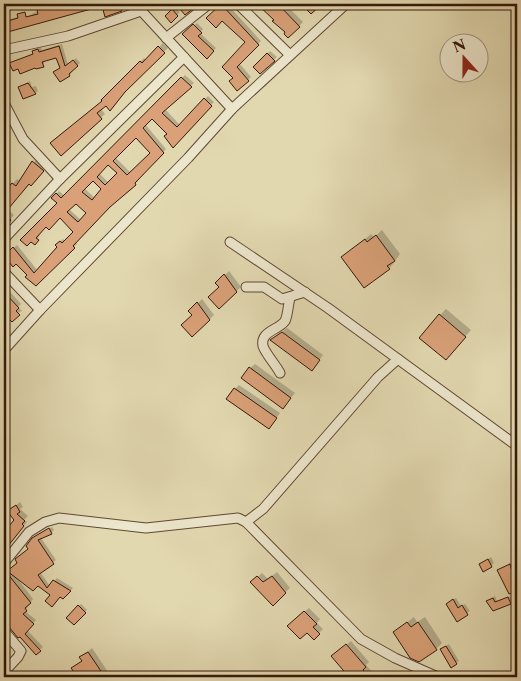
<svg xmlns="http://www.w3.org/2000/svg" width="521" height="681" font-family="'Libre Caslon Text',serif">
  <style>
    .shadow { fill: #0003; fill-rule: evenodd }
    .building { fill: #daa178; stroke: #341909; fill-rule: evenodd }
    .lines { fill: none; stroke-linecap: round; stroke-linejoin: round }
    .minor-casing { stroke: #604933; stroke-width: 11 }
    .minor { stroke: #ece6cc; stroke-width: 9 }
  </style>
  <rect width="100%" height="100%" fill="#e2d8b0"/>
  <filter id="stains"><feTurbulence type="fractalNoise" baseFrequency=".004" numOctaves="4"/><feColorMatrix values="0 0 0 0 .2 0 0 0 0 .09 0 0 0 0 .02 0 0 0 .5 -.17"/></filter>
  <radialGradient id="worn" r=".72"><stop offset=".6" stop-color="#630" stop-opacity="0"/><stop offset="1" stop-color="#630" stop-opacity=".3"/></radialGradient>
  <g class="shadow">
    <polygon points="4,4 10,4 4,7"/>
    <polygon points="52,4 123,4 125,7 106,15 103,5 86,11 85,9 24,18"/>
    <polygon points="223,4 227,4 261,41 239,63 251,77 248,80 235,78 224,67 247,42 222,20 208,18"/>
    <polygon points="259,4 285,4 303,22 288,37 287,32 276,20"/>
    <polygon points="175,8 180,12 171,21 167,16"/>
    <polygon points="17,17 19,25 17,27 4,30 4,18 5,21"/>
    <polygon points="197,23 203,29 200,33 216,48 207,57 184,34"/>
    <polygon points="163,43 168,48 128,87 101,109 105,114 61,154 102,100 144,58 146,60"/>
    <polygon points="62,44 68,65 76,58 80,63 71,70 72,72 69,75 55,72 61,67 57,56 45,60 43,66 19,67 11,64 34,53 36,49 41,47 42,50"/>
    <polygon points="270,51 277,57 260,73 255,67"/>
    <path d="M185,75L194,83L165,109L180,125L208,96L214,102L173,146L168,134L152,118L145,124L166,149L137,179L138,181L110,206L76,242L77,244L36,285L16,262L5,256L17,245L38,271L59,247L60,242L63,239L65,241L75,232L60,216L46,225L35,243L31,240L58,202L56,194L59,191L65,196ZM136,136L152,153L131,173L115,157ZM108,164L119,173L109,183L99,173ZM93,179L103,189L95,198L84,188ZM76,202L88,213L81,220L69,209Z"/>
    <polygon points="30,81 32,87 36,86 38,91 35,93 19,87"/>
    <polygon points="10,118 12,122 5,127 10,133 4,139 4,122"/>
    <polygon points="38,157 47,166 7,209 14,215 5,226 4,194 17,179 20,181"/>
    <polygon points="382,230 400,254 390,268 365,286 343,257 371,234 374,237"/>
    <polygon points="229,271 241,287 219,307 221,287 217,283"/>
    <polygon points="4,285 21,304 18,307 22,311 6,319 4,317"/>
    <polygon points="202,299 214,315 192,335 194,315 190,311"/>
    <polygon points="446,309 471,330 451,353 440,315"/>
    <polygon points="287,328 323,355 316,365 272,340"/>
    <polygon points="255,364 295,393 283,407 250,368"/>
    <polygon points="239,385 280,413 273,423 235,389"/>
    <polygon points="20,502 23,507 20,509 28,516 24,520 27,522 4,550 4,534 15,520 9,511"/>
    <polygon points="52,527 54,530 51,533 41,538 56,560 40,572 50,586 57,578 73,588 63,598 52,594 38,585 17,578 33,599 25,611 36,620 27,630 43,647 36,653 9,625 4,624 4,576 18,563 36,536"/>
    <polygon points="491,557 494,563 491,566 481,564"/>
    <polygon points="512,562 517,577 517,589 510,592 498,570"/>
    <polygon points="277,572 290,588 273,604 252,582 262,573 268,579"/>
    <polygon points="495,596 497,601 510,596 512,601 494,609 487,601"/>
    <polygon points="456,598 461,606 465,604 470,611 457,620 450,601"/>
    <polygon points="81,604 87,610 74,624 68,618"/>
    <polygon points="309,608 320,619 317,623 323,629 314,638 293,622"/>
    <polygon points="414,617 417,622 425,617 442,643 436,649 394,632"/>
    <polygon points="351,641 369,662 366,665 377,677 363,677 358,672 351,677 333,656"/>
    <polygon points="4,644 10,650 4,656"/>
    <polygon points="449,644 459,661 456,663 444,647"/>
    <polygon points="92,648 108,672 102,677 70,677 75,672 73,668 83,660 81,657"/>
  </g>
  <g class="building">
    <polygon points="56,4 118,4 122,11 105,17 102,6 4,33 4,22 18,18 17,14 25,12 26,17 38,14 37,10"/>
    <polygon points="186,4 199,4 185,15 180,9"/>
    <polygon points="221,4 259,45 237,67 249,81 237,91 229,81 233,78 222,67 245,42 222,21 216,28 206,18"/>
    <polygon points="257,4 278,4 300,27 288,38 284,34 285,32 272,21 274,20"/>
    <polygon points="301,4 322,4 311,14"/>
    <polygon points="172,9 178,16 171,23 165,16"/>
    <polygon points="193,24 202,33 198,36 214,51 207,59 182,34"/>
    <polygon points="59,46 65,66 73,60 78,66 69,74 70,76 60,82 53,72 60,68 56,58 42,62 44,67 36,69 35,68 20,74 18,69 13,71 9,63 33,54 32,51 38,49 39,52"/>
    <polygon points="158,46 165,53 125,92 110,111 106,106 97,113 102,119 61,156 50,143 102,101 101,100 140,61 142,63"/>
    <polygon points="267,53 275,61 260,74 253,67"/>
    <path d="M181,77L192,87L162,113L177,127L204,98L212,106L173,148L164,136L167,134L152,119L143,128L164,153L135,183L136,185L110,207L73,246L75,248L36,286L25,277L27,275L16,264L13,267L4,256L13,247L34,273L57,247L55,245L60,241L62,243L73,232L60,218L49,230L46,227L36,238L39,240L35,245L31,242L27,246L20,240L57,203L51,198L56,193L61,198ZM136,138L150,153L127,175L113,161ZM108,165L117,173L105,185L97,177ZM93,181L101,189L92,200L82,192ZM76,204L86,213L78,222L67,212Z"/>
    <polygon points="28,83 36,94 23,99 18,87"/>
    <polygon points="32,161 44,171 31,186 29,184 4,214 11,220 4,229 4,192 12,183 16,186"/>
    <polygon points="376,235 395,261 387,266 390,269 364,288 341,257 365,239 367,242"/>
    <polygon points="224,274 237,292 219,309 208,297 219,287 215,283"/>
    <polygon points="4,292 19,308 16,311 20,315 12,322 8,318 4,322"/>
    <polygon points="197,302 210,320 192,337 181,325 192,315 188,311"/>
    <polygon points="439,314 466,337 446,360 419,338"/>
    <polygon points="282,332 320,360 312,371 270,340"/>
    <polygon points="249,367 291,398 283,409 241,378"/>
    <polygon points="234,388 277,418 269,429 226,399"/>
    <polygon points="16,505 20,512 17,514 25,521 22,524 24,526 4,551 4,532 14,520 7,511"/>
    <polygon points="49,528 52,534 38,540 54,564 38,575 47,588 53,580 71,591 63,599 60,597 52,607 45,601 50,595 38,586 33,591 7,571 17,563 15,559 28,549 26,546 32,538"/>
    <polygon points="488,559 492,567 483,572 479,564"/>
    <polygon points="510,564 517,591 509,594 497,570"/>
    <polygon points="7,573 31,603 25,608 27,611 23,614 34,624 25,634 41,651 36,655 20,637 18,638 9,627 4,625 4,576"/>
    <polygon points="257,576 263,582 272,576 286,593 273,606 250,582"/>
    <polygon points="508,597 511,604 493,611 486,601 493,598 495,602"/>
    <polygon points="453,599 458,608 462,605 468,615 457,622 446,604"/>
    <polygon points="78,605 86,613 74,625 66,618"/>
    <polygon points="304,611 317,624 313,627 320,634 314,640 307,633 300,639 287,626"/>
    <polygon points="407,622 411,627 418,622 437,650 419,662 410,658 393,632"/>
    <polygon points="346,644 366,667 363,670 370,677 349,677 331,656"/>
    <polygon points="446,646 457,664 451,668 440,649"/>
    <polygon points="88,652 105,677 66,677 74,672 71,668 82,661 79,657"/>
  </g>
  <g class="lines">
    <g class="minor-casing">
      <g id="minor">
        <polyline points="135,4 232,109"/>
        <polyline points="238,4 290,55"/>
        <polyline points="166,38 209,4"/>
        <polyline points="4,50 68,36 141,11"/>
        <polyline points="4,103 23,139 60,179"/>
        <polyline points="4,239 60,179 184,57"/>
        <polyline points="230,242 328,308 517,446"/>
        <polyline points="4,272 40,310"/>
        <polyline points="246,287 264,287 282,299 305,292"/>
        <polyline points="4,350 40,310 188,158 232,109 346,4"/>
        <path d="M280,373C276,365 265,353 263,346C260,331 279,330 285,321C288,315 288,305 290,298"/>
        <polyline points="246,522 263,509 378,377 398,359"/>
        <polyline points="4,563 29,532 45,522 59,518 146,528 238,518 246,522 361,639 395,658 438,677"/>
        <polyline points="4,631 21,651 18,657 4,672"/>
        <polyline points="515,677 517,676"/>
      </g>
    </g>
    <use href="#minor" class="minor"/>
  </g>
  <rect width="521" height="681" fill="none" stroke="#e2d8b0" stroke-width="20"/>
  <rect x="5" y="5" width="511" height="671" fill="none" stroke="#341909" stroke-width="2.5"/>
  <rect x="10" y="10" width="501" height="661" fill="none" stroke="#341909"/>
  <g transform="translate(464 58) rotate(339)"><circle r="24" fill="#ece6cc" stroke="#a2947e"/>
  <path d="M0-4L9 19L0 12L-9 19Z" fill="#8f2418"/>
  <text y="-8" font-size="14" font-weight="bold" text-anchor="middle" fill="#341909">N</text>
  </g>
  <rect width="100%" height="100%" filter="url(#stains)"/>
  <rect width="100%" height="100%" fill="url(#worn)"/>
</svg>
